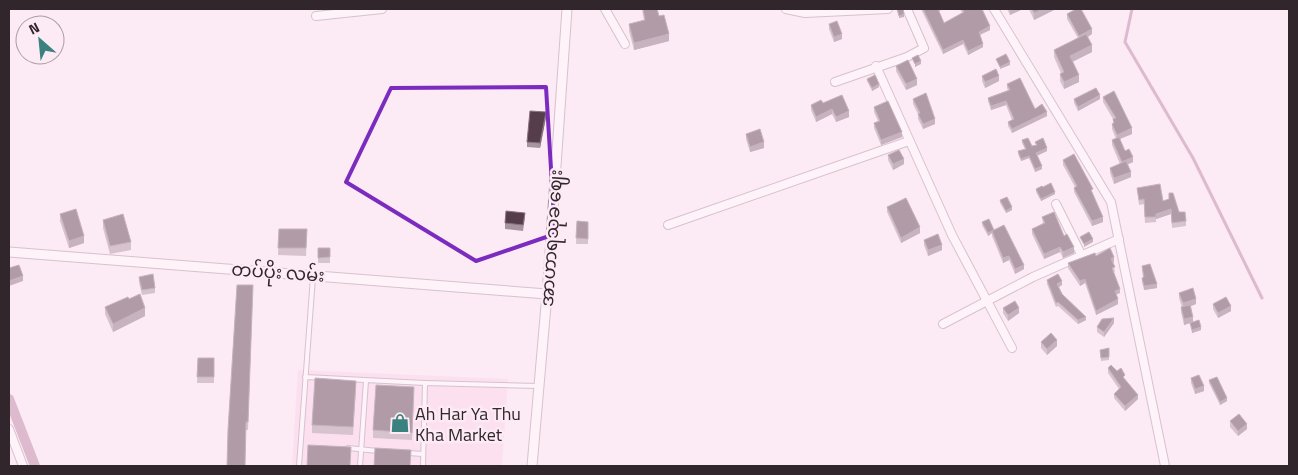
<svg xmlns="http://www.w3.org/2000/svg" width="1298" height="475" font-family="'Titillium Web','Noto Sans Myanmar',sans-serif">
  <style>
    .built { fill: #fcd6ec }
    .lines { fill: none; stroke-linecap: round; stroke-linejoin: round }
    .stream { stroke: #ba81a3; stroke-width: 3 }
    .canal { stroke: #ba81a3; stroke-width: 10 }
    .service-casing { stroke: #ad91a1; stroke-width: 6 }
    .minor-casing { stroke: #ad91a1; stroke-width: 10 }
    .tertiary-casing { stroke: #ad91a1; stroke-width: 11 }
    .service { stroke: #fff; stroke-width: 4 }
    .minor { stroke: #fff; stroke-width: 8 }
    .tertiary { stroke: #fff; stroke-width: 9 }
    .wall { fill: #a894a0 }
    .shaded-wall { fill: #87717e }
    .building { fill: #553d4b; stroke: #87717e }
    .marked { fill: none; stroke: #7b2cbf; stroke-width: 4; stroke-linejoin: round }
    .labels { text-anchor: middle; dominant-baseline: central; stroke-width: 5; stroke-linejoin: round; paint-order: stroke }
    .street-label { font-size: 18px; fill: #31262c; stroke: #fceaf4 }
    .poi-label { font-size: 18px; fill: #31262c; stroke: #fceaf4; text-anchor: start }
  </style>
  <rect width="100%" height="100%" fill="#fceaf4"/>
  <polygon class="built" points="298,370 508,379 502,466 292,466"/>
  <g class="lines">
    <polyline class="stream" points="1132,9 1125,42 1193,158 1262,298"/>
    <polyline class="canal" points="9,399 35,466"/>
    <g class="service-casing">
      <g id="service">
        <polyline points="305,377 425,383"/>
        <polyline points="348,448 378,451"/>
        <polyline points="408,453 423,454"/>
        <polyline points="299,466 313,277"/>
        <polyline points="360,466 366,381"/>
        <polyline points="423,466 425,383 538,386"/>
      </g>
    </g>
    <g class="minor-casing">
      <g id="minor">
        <polyline points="605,9 625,44"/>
        <polyline points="786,9 805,13 888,9"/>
        <polyline points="994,9 1111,202 1165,466"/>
        <polyline points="316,16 382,9"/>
        <polyline points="876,66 952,235 1012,348"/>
        <polyline points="835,82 907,57 924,48 907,9"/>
        <polyline points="1056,204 1082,256"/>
        <polyline points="668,225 909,141"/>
        <polyline points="943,324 1033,277 1119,239"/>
        <polyline points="9,429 23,466"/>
      </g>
    </g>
    <g class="tertiary-casing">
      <g id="tertiary">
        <polyline points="9,252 547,294"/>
        <polyline points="532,466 547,294 567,9"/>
      </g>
    </g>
    <use href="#service" class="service"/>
    <use href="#minor" class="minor"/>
    <use href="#tertiary" class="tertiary"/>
  </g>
  <g class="wall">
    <polygon points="642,9 657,9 659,16 669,41 634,50 629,31 629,24 644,20"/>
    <polygon points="921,9 945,9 939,11 944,23 962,13 960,9 982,9 990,30 980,35 983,47 968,55 963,44 943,54"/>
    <polygon points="1007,9 1023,9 1010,15"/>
    <polygon points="1029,9 1056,9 1034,20"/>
    <polygon points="1067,14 1092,34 1088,37 1092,52 1072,62 1079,82 1064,89 1060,81 1060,74 1061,73 1054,57 1054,50 1078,38 1067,19"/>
    <polygon points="829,24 842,39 834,42 829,29"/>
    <polygon points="896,66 917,85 906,90 896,71"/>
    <polygon points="982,76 999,81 985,88 982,81"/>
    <polygon points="867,79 879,87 872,91 867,81"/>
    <polygon points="1007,84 1035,109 1047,116 1012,133 1008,126 1008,122 1012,120 1006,105 991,110 988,101 988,98 1008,90 1007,88"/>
    <polygon points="1103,97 1132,134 1120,139 1125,151 1133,162 1128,164 1131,177 1114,184 1110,173 1110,168 1120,164 1112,145 1112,140 1116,139 1112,129 1112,124 1113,123 1113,119 1103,102"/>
    <polygon points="913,99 935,124 923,129 918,119 918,114 913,104"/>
    <polygon points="1074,99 1100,99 1078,111 1074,103"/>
    <polygon points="823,103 849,117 836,122 832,114 816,122 811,110 811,105"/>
    <polygon points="874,107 902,137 881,145 874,128 874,123 878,121 874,112"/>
    <polygon points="546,117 540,148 527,147 527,142"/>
    <polygon points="746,134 764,148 750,152 746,139"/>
    <polygon points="1022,140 1032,146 1036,145 1035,142 1047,151 1037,156 1042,169 1035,172 1029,158 1021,161 1018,154 1018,151 1025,149 1022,143"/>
    <polygon points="888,155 904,164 893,170 888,160"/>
    <polygon points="1063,160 1093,193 1093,194 1103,222 1092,226 1074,192 1074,188 1075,187 1063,165"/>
    <polygon points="1043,187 1055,194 1041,201 1036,192 1036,189"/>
    <polygon points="1137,188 1163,201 1169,199 1169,193 1179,212 1186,221 1186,226 1172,228 1171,214 1156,219 1156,222 1145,223 1144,204 1139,205"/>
    <polygon points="1000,200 1012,210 1006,213 1000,203"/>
    <polygon points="887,207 920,233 901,243 887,212"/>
    <polygon points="60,214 84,243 69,248 60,221"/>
    <polygon points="1042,217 1064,236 1074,253 1063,258 1060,252 1044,259 1032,234 1032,229 1043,223"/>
    <polygon points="525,218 523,231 505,229 505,223"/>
    <polygon points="103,220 131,242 131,250 110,254 103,228"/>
    <polygon points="577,221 588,222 588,244 576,244"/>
    <polygon points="982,222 994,230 1024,269 1015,274 1009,260 1003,263 992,236 992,233 988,236 982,225"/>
    <polygon points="279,229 307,229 306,256 278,255"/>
    <polygon points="924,240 942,250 928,256 924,245"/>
    <rect x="318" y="248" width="12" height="15"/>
    <polygon points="1096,256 1114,262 1112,263 1115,271 1114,272 1120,293 1116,294 1118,304 1096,315 1085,283 1080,286 1068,268 1068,263"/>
    <polygon points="1142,266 1157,288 1144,290 1142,282 1142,278 1143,277 1142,270"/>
    <polygon points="139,277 155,288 155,293 142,295 139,282"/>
    <polygon points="1047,280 1062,285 1059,287 1062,294 1086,320 1078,324 1058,306 1056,307 1047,284"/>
    <polygon points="253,285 248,430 246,430 227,466"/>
    <polygon points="1179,293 1196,304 1191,306 1193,322 1201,330 1192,333 1190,323 1184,325 1181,312 1181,307 1182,307 1179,298"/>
    <polygon points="1213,304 1231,311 1218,318 1213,309"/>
    <polygon points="105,307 145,316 113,332 105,314"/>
    <polygon points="1003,308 1019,313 1008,321 1003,313"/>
    <polygon points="1114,323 1104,337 1097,332 1097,327"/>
    <polygon points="1041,342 1057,346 1047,355 1041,348"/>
    <polygon points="1100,350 1109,357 1109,360 1101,361"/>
    <polygon points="198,358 214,358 214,383 197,383"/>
    <polygon points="1108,368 1125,380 1138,399 1125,411 1114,398 1114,394 1119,389 1108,373"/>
    <polygon points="1191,378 1204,391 1195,394 1191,383"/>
    <polygon points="1209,380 1227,401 1220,405 1209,383"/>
    <polygon points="356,388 353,435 312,433 312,425"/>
    <polygon points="414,395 412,440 373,438 373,430"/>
    <polygon points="1230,421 1247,429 1238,436 1230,427"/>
  </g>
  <g class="shaded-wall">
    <polygon points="1010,9 1023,9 1010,15"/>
    <polygon points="1043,9 1056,9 1034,20 1034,13"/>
    <polygon points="904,14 904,17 899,18 899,16"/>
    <polygon points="990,26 990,30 979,35 979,32"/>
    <polygon points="1092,29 1092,34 1079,41 1079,36"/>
    <polygon points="669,34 669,41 634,50 634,43"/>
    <polygon points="842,34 842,39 834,42 834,37"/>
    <polygon points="963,40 963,44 943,54 943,50"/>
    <polygon points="983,44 983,47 968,55 968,51"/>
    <polygon points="1092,45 1092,52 1070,63 1070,56"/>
    <polygon points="921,61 921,64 915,67 915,64"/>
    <polygon points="1010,62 1010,65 1000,69 1000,67"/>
    <polygon points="1079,75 1079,82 1064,89 1064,82"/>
    <polygon points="999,76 999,81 985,88 985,82"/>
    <polygon points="917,79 917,85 906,90 906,84"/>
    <polygon points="879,84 879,87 872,91 872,88"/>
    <polygon points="1100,95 1100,99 1078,111 1078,107"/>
    <polygon points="1006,101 1006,105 991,110 991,106"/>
    <polygon points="832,109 832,114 816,122 816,117"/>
    <polygon points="849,111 849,117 836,122 836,117"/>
    <polygon points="546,112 546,117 540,148 540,143"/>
    <polygon points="1047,112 1047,116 1012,133 1012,129"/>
    <polygon points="935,119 935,124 923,129 923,124"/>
    <polygon points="1132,128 1132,134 1117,140 1117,135"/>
    <polygon points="902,132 902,137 881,145 881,140"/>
    <polygon points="764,142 764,148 750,152 750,147"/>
    <polygon points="1047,148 1047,151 1036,156 1036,153"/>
    <polygon points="1029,156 1029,158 1021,161 1021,159"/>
    <polygon points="1133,157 1133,162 1122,167 1122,162"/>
    <polygon points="904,159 904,164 893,170 893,164"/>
    <polygon points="1042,166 1042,169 1035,172 1035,169"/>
    <polygon points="1131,172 1131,177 1114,184 1114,178"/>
    <polygon points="1055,192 1055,194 1041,201 1041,199"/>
    <polygon points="1012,207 1012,210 1006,213 1006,211"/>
    <polygon points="1171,209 1171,214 1156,219 1156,214"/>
    <polygon points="1103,217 1103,222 1092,226 1092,221"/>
    <polygon points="920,227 920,233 901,243 901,238"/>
    <polygon points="994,230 992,231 992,233 988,236 988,233"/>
    <polygon points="84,236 84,243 69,248 69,241"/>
    <polygon points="1093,239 1093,242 1084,247 1084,244"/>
    <polygon points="942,245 942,250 928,256 928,250"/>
    <polygon points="1060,247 1060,252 1044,259 1044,254"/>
    <polygon points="1074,247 1074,253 1063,258 1063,252"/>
    <polygon points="1009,256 1009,260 1003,263 1003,258"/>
    <polygon points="1114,257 1114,262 1111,264 1111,259"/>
    <polygon points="1024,265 1024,269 1015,274 1015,269"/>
    <polygon points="23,276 23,281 9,286 9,281"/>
    <polygon points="1085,279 1085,283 1080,286 1080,281"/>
    <polygon points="1062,281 1062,285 1057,288 1057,284"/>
    <polygon points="1157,284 1157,288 1144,290 1144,286"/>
    <polygon points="1120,289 1120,293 1115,295 1115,291"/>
    <polygon points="1118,299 1118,304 1096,315 1096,311"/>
    <polygon points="1196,299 1196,304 1183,309 1183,303"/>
    <polygon points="1231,306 1231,311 1218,318 1218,313"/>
    <polygon points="145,308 145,316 113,332 113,324"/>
    <polygon points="1019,308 1019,313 1008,321 1008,315"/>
    <polygon points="1086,317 1086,320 1078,324 1078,320"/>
    <polygon points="1193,317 1193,322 1184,325 1184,319"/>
    <polygon points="1114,318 1114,323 1104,337 1104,332"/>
    <polygon points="1201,327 1201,330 1192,333 1192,330"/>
    <polygon points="1057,340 1057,346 1047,355 1047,349"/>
    <polygon points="1204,386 1204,391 1195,394 1195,389"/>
    <polygon points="1138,395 1138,399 1125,411 1125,406"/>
    <polygon points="1227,398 1227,401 1220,405 1220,402"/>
    <polygon points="1247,424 1247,429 1238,436 1238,431"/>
  </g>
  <g class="building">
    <polygon points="643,9 657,9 659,16 664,15 669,34 634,43 629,24 645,20"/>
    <polygon points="897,9 903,9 904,14 899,16"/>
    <polygon points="923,9 938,9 944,23 964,12 962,9 982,9 990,26 979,32 983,44 968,51 963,40 943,50"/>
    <polygon points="1032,9 1043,9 1034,13"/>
    <polygon points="1076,9 1081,9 1092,29 1079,36 1067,14"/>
    <polygon points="837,21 842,34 834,37 829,24"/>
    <polygon points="1086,34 1092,45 1070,56 1079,75 1064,82 1060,74 1064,72 1054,50"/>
    <polygon points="1006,54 1010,62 1000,67 996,59"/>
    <polygon points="918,55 921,61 915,64 912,58"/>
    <polygon points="908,60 917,79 906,84 896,66"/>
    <polygon points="996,69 999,76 985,82 982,76"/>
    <polygon points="875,75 879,84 872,88 867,79"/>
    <polygon points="1020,78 1035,109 1042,104 1047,112 1012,129 1008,122 1014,119 1006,101 991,106 988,98 1010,90 1007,84"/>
    <polygon points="1096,88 1100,95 1078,107 1074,99"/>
    <polygon points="1114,91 1132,128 1117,135 1112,124 1114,123 1113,119 1116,118 1103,97"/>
    <polygon points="926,93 935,119 923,124 918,114 920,113 913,99"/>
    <polygon points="842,95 849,111 836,117 832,109 816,117 811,105 821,100 823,103"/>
    <polygon points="888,101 902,132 881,140 874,123 880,121 874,107"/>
    <polygon points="530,111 546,112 540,143 527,142"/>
    <polygon points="760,129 764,142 750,147 746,134"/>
    <polygon points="1119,137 1125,151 1129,149 1133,157 1122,162 1112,140"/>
    <polygon points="1028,138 1032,146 1037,145 1035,142 1043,138 1047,148 1036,153 1042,166 1035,169 1029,156 1021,159 1018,151 1026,149 1022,140"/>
    <polygon points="899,150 904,159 893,164 888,155"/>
    <polygon points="1074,154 1093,189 1091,190 1103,217 1092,221 1074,188 1077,186 1063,160"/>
    <polygon points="1126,161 1131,172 1114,178 1110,168"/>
    <polygon points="1051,183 1055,192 1041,199 1036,189 1042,186 1043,187"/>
    <polygon points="1160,184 1163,201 1169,199 1169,193 1173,193 1179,212 1185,212 1186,221 1172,223 1171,209 1156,214 1156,217 1145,217 1144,199 1139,200 1137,188"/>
    <polygon points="1007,197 1012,207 1006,211 1000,200"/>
    <polygon points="906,198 920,227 901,238 887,207"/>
    <polygon points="76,209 84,236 69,241 60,214"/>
    <polygon points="506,211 525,213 523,225 505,223"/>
    <polygon points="1054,212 1064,236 1067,234 1074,247 1063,252 1060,247 1044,254 1032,229 1045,223 1042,217"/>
    <polygon points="123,214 131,242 110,246 103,220"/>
    <polygon points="989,219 994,230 988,233 982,222"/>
    <polygon points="577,221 588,222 588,239 576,238"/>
    <polygon points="1004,225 1024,265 1015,269 1009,256 1003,258 992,231"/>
    <polygon points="279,229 307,229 306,248 278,248"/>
    <polygon points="1089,232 1093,239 1084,244 1080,237"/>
    <polygon points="938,234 942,245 928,250 924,240"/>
    <polygon points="318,248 330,248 330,257 318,258"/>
    <polygon points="1110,248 1114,257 1111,259 1115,267 1112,268 1120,289 1115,291 1118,299 1096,311 1085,279 1080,281 1068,263 1095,253 1096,256"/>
    <polygon points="1150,264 1157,284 1144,286 1142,278 1144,277 1142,266"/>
    <polygon points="19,265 23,276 9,281 9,268"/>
    <polygon points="153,274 155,288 142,290 139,277"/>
    <polygon points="1058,274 1062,281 1057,284 1062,294 1086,317 1078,320 1058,302 1056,303 1047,280"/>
    <polygon points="237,285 253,285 248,422 246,422 245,466 227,466 228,430"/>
    <polygon points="1193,288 1196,299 1183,303 1179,293"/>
    <polygon points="140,294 145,308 113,324 105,307 128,297 129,299"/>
    <polygon points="1226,297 1231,306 1218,313 1213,304"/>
    <polygon points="1015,301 1019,308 1008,315 1003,308"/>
    <polygon points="1190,305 1193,317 1184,319 1181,307"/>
    <polygon points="1114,318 1104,332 1097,327 1102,319"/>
    <polygon points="1199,320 1201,327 1192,330 1190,323"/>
    <polygon points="1051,333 1057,340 1047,349 1041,342"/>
    <polygon points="1109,348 1109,357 1101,358 1100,350"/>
    <polygon points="198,358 214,358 214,377 197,377"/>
    <polygon points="1111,365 1117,371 1121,368 1125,375 1123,377 1138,395 1125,406 1114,394 1121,387 1108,368"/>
    <polygon points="1199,375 1204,386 1195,389 1191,378"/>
    <polygon points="1217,377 1227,398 1220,402 1209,380"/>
    <polygon points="315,378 356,381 353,427 312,425"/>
    <polygon points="376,385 414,387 412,433 373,430"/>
    <polygon points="1239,414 1247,424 1238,431 1230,421"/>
    <polygon points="308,445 351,447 350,466 307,466"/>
    <polygon points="375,448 411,450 410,466 374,466"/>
  </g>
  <path d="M0 0H1298V475H0ZM546,87L555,234L476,261L346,182L391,88Z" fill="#fceaf4" fill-opacity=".55" fill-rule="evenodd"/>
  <path class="marked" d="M546,87L555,234L476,261L346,182L391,88Z"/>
  <defs>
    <g id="shop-bare" transform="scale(1.5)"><path d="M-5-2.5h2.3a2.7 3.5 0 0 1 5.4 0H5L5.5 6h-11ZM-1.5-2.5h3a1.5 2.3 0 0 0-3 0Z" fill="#398280" stroke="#fceaf4" stroke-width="2.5" paint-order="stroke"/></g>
  </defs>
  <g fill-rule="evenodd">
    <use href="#shop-bare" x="400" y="423"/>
  </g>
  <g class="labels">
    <g class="street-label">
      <text transform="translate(551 238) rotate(-86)">အာဟာရသုခ ဈေး</text>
      <text transform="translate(278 272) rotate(4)">တပ်ပိုး လမ်း</text>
    </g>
    <g class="poi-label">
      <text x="415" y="413">Ah Har Ya Thu<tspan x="415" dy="21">Kha Market</tspan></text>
    </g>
  </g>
  <rect width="1298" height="475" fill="none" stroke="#31262c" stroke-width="20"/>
  <g transform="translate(40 40) rotate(333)"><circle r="24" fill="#fceaf4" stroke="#ab9ca4"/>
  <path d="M0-4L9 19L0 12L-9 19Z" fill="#398280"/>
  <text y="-8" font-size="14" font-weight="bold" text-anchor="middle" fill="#31262c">N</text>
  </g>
</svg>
